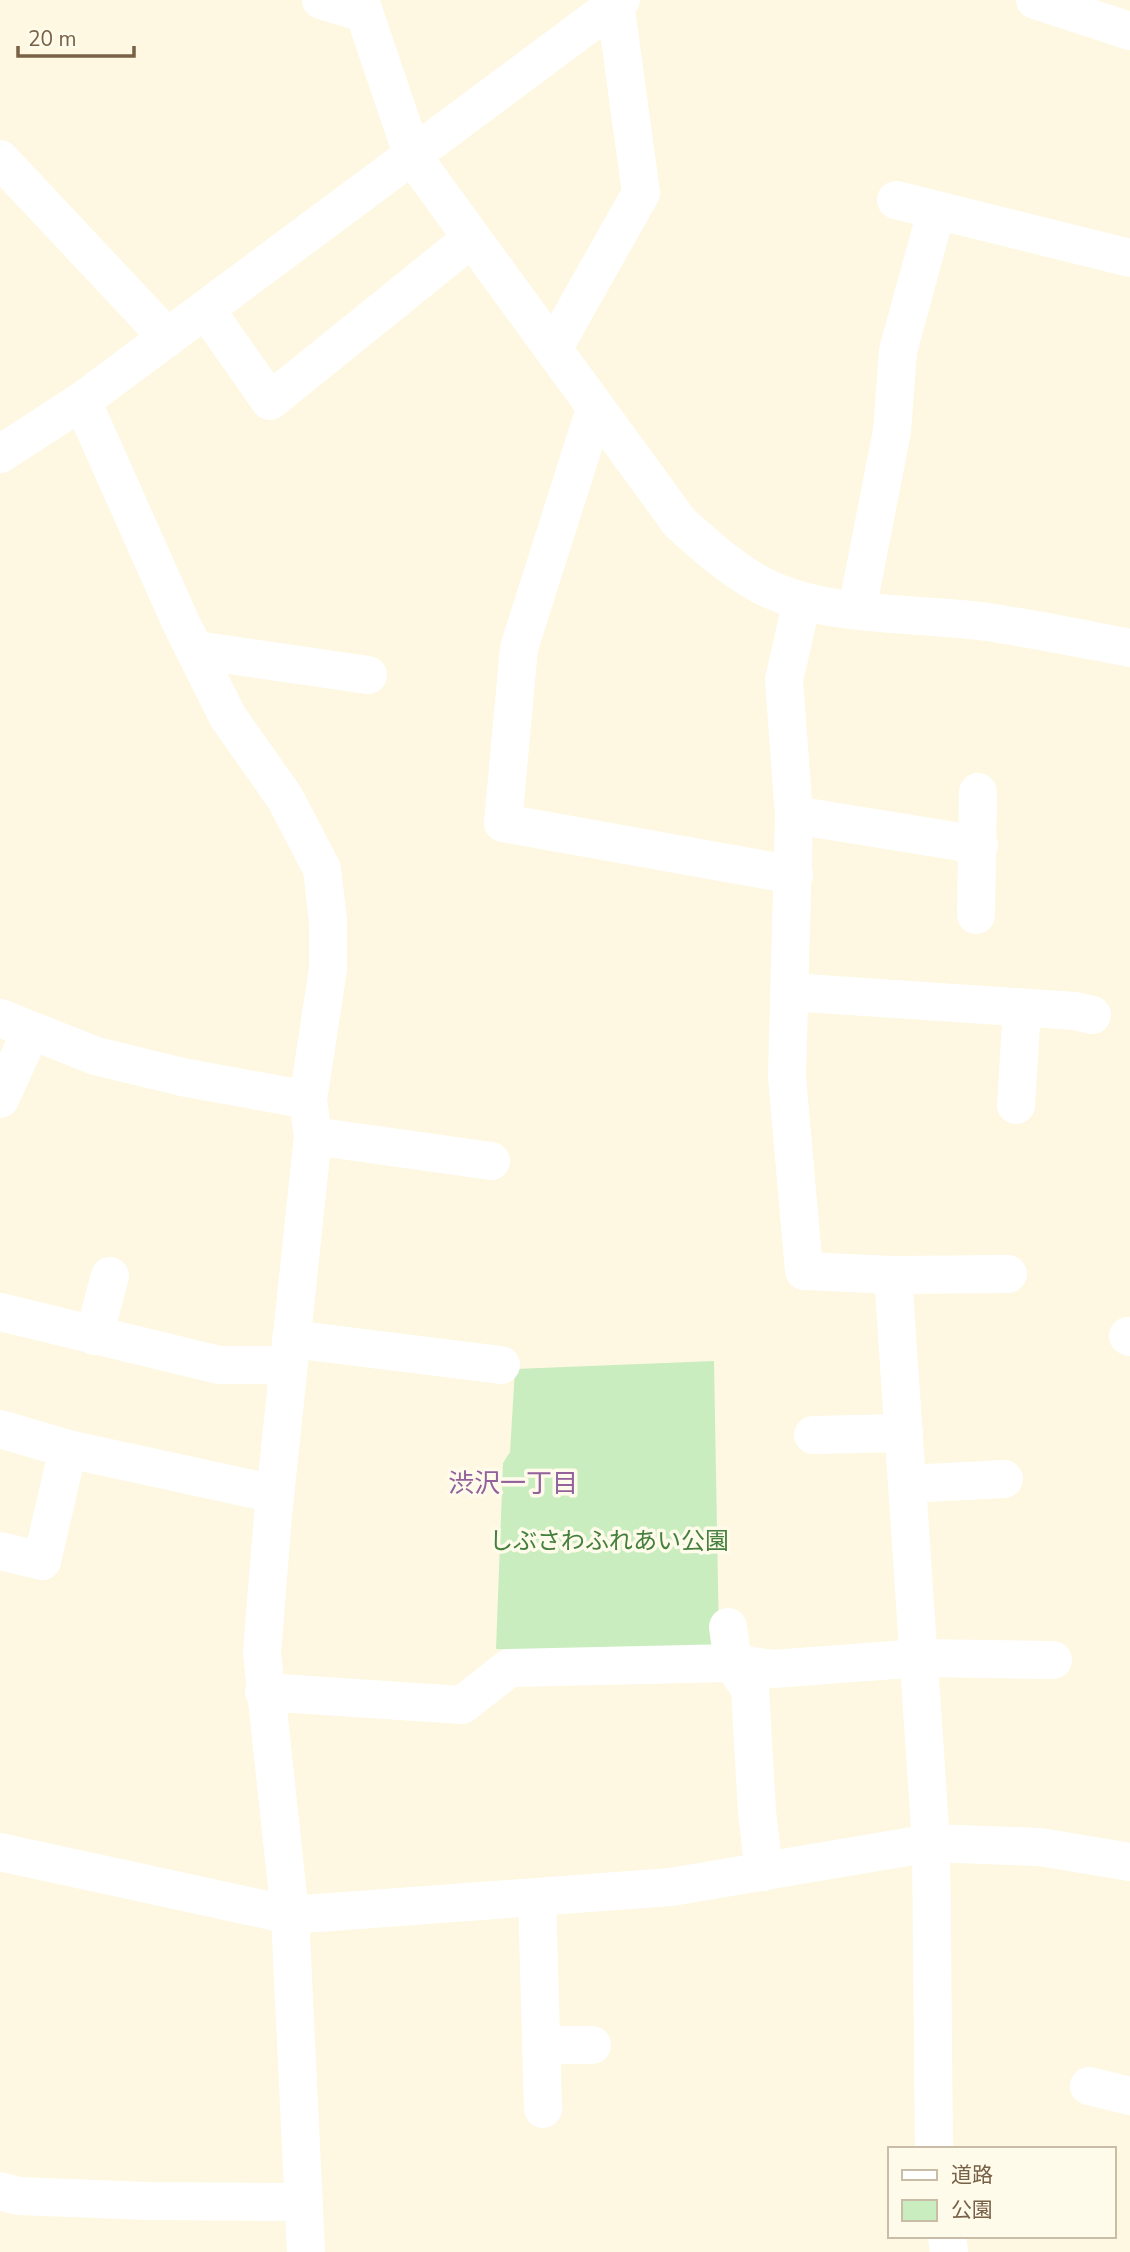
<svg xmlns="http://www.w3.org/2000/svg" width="1130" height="2252" font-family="'Nunito Sans','Noto Sans JP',sans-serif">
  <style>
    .green { fill: #caedc0 }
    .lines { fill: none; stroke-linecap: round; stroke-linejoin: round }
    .minor { stroke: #fff; stroke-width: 38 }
    .labels { text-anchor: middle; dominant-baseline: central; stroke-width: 7; stroke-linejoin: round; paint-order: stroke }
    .park-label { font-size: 24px; fill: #447f3d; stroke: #fffbea }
    .neighbourhood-label { font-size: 26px; fill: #93619c; stroke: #fffbea }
  </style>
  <rect width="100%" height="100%" fill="#fef8e2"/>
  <polygon class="green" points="714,1361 719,1639 707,1651 496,1649 503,1463 510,1452 515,1369"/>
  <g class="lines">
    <g class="minor">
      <polyline points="321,0 364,13"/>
      <path d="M360,0L413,157L680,523C706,546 731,569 761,585C825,619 917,612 987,622C1035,629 1083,639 1130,648"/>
      <polyline points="1035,0 1130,31"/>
      <polyline points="0,159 168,338"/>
      <polyline points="896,200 1130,258"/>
      <polyline points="206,310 270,401 472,238"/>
      <polyline points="553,349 641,193 615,3"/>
      <polyline points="82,401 181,623 228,717 285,798 322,869 328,921 328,969 308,1100 313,1136 273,1515 262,1653 290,1915 306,2252"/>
      <polyline points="595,409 519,648 503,823 794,875"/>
      <polyline points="0,454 82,401 621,0"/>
      <polyline points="802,601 784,680 794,815 787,1077 804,1271 893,1275 931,1843 934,2149"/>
      <polyline points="857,610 892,431 898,351 936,212"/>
      <polyline points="196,650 368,675"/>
      <polyline points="794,815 979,845"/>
      <polyline points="976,915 978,792"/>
      <polyline points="790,992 1075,1011 1092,1015"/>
      <polyline points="0,1018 96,1056 182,1077 308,1100"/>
      <polyline points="0,1099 31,1031"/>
      <polyline points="1016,1105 1022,1008"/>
      <polyline points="313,1136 491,1161"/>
      <polyline points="893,1275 1008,1274"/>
      <polyline points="0,1312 219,1365 288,1365"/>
      <polyline points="94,1336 110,1276"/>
      <polyline points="1128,1336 1130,1337"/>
      <polyline points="291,1339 501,1365"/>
      <polyline points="0,1429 68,1449 275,1494"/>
      <polyline points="813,1435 904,1433"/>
      <polyline points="908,1484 1004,1479"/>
      <polyline points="0,1551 42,1561 68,1449"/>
      <polyline points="728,1627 733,1663 750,1689 757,1812 764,1872"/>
      <polyline points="264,1692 462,1705 509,1668 733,1663 773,1669 920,1658 1053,1660"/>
      <polyline points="0,1852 290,1915 671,1887 931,1843 1040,1847 1130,1862"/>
      <polyline points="537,1897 543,2109"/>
      <polyline points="541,2045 592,2045"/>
      <polyline points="1089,2086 1130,2096"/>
      <polyline points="0,2191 18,2196 149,2201 304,2202"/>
      <polyline points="947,2236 949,2252"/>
    </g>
  </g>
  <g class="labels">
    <g class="park-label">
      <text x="609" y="1541">しぶさわふれあい公園</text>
    </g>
    <g class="neighbourhood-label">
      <text x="513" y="1483">渋沢一丁目</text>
    </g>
  </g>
  <rect x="888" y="2147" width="228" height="91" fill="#fffbea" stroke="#c9bda8" stroke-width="2"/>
  <rect x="902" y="2170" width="35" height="10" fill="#ffffff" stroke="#c9bda8" stroke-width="2"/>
  <text x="951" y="2182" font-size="21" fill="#786146">道路</text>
  <rect x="902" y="2200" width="35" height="21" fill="#caedc0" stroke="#c9bda8" stroke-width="2"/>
  <text x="951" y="2217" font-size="21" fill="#786146">公園</text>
  <path d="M18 46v10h116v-10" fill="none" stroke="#786146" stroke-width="3.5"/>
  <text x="28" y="46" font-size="21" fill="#786146" stroke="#fffbea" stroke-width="5" paint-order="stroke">20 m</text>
</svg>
